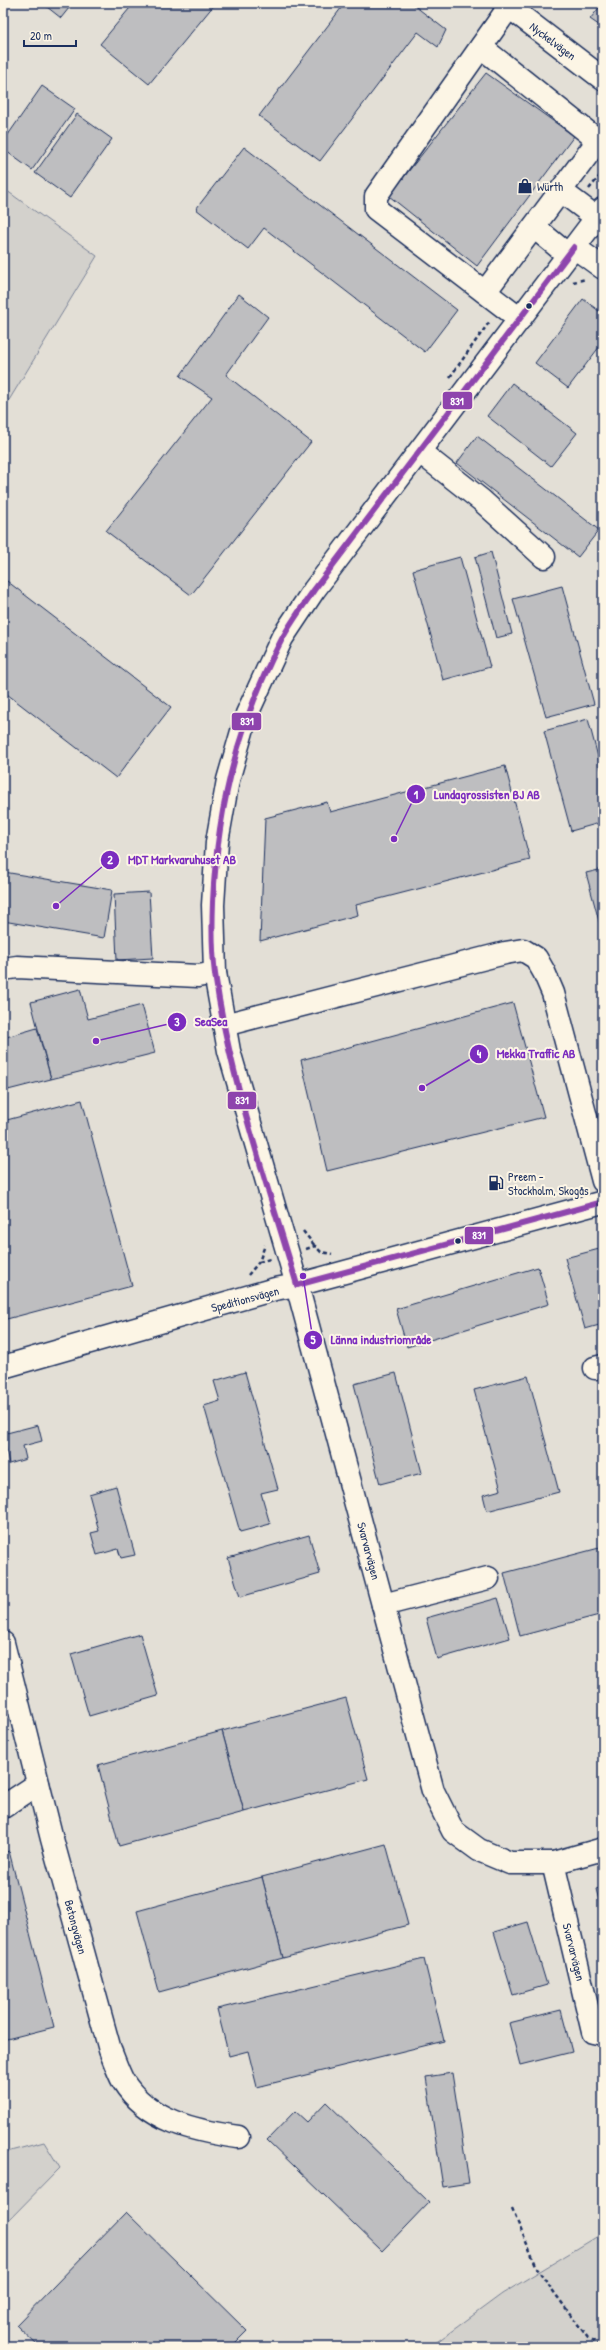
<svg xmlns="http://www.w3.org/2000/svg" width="606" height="2350" font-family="'Patrick Hand',sans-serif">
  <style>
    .built { fill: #e3dfd6 }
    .green { fill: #d3d1cc; stroke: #778095 }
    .building { fill: #bebec0; stroke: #1b2f5e }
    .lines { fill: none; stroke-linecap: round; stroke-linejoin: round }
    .minor-casing { stroke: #1b2f5e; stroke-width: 25 }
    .path { stroke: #1b2f5e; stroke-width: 2.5; stroke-dasharray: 4 3; stroke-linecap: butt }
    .minor { stroke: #fcf5e5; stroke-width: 22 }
    .bus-1-casing { stroke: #fcf5e5; stroke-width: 9 }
    .bus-1 { stroke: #8e44ad; stroke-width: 6 }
    .bus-dot { fill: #1b2f5e; stroke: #fcf5e5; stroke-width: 1.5 }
    .labels { text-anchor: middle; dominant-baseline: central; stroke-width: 4; stroke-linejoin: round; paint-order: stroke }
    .street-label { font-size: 12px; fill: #1b2f5e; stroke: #fcf5e5 }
    .poi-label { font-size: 12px; fill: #1b2f5e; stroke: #fcf5e5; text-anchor: start }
    .leader { fill: none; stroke: #7b2cbf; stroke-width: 1.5 }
    .callout-dot { fill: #7b2cbf; stroke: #fcf5e5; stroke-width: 1.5 }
    .mark-label { font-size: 12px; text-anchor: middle; font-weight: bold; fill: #fff }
    .callout-label { font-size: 13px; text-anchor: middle; font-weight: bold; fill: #7b2cbf; stroke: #fcf5e5; stroke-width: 4; stroke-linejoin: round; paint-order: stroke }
    .line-badge { stroke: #fcf5e5; stroke-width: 1.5 }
    .badge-label { font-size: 11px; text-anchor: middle; font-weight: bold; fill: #fff }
  </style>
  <rect width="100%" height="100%" fill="#f3ede0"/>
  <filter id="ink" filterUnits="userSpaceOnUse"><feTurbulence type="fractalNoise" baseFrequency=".025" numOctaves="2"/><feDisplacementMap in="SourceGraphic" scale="8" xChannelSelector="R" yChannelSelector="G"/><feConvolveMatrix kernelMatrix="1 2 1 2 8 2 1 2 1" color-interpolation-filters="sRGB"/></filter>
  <g filter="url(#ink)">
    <polygon class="built" points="3,3 603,3 603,2233 502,2294 430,2347 3,2347 3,2226 59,2168 44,2142 3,2153 3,410 97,256 3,188 3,110 9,98 3,94"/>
    <g class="green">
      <polygon points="3,188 97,256 3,410"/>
      <polygon points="44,2142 60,2168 3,2226 3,2153"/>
      <polygon points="603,2233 603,2347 430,2347 502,2294"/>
    </g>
    <g class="building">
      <polygon points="42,3 73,3 61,18"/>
      <polygon points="134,3 212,3 214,5 149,84 100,44"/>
      <polygon points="345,3 411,3 446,30 438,47 418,32 320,161 259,116"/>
      <polygon points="603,3 603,28 590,19"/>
      <polygon points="486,73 574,136 477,266 389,196"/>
      <polygon points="42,86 75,109 32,170 3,149 3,142"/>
      <polygon points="77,114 112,139 70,198 35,173"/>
      <polygon points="244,147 457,310 425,352 264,228 248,249 196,209"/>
      <polygon points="239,294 268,317 226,375 311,442 191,595 106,531 212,397 180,376"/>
      <polygon points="583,299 603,314 603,342 568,388 535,363"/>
      <polygon points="512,383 577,433 551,466 487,416"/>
      <polygon points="477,436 599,530 578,557 457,463"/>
      <polygon points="491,552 512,634 496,638 475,557"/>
      <polygon points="460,557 490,667 443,680 413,570"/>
      <polygon points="3,578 171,707 116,778 3,691"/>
      <polygon points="562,586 594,704 546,717 513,599"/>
      <polygon points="588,719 603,776 603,822 571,831 544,731"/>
      <polygon points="505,766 530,860 356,905 358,915 260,941 265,818 327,802 330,812"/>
      <polygon points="603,869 603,936 586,873"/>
      <polygon points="4,872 112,890 104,938 3,921"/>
      <polygon points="149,892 153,958 117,960 114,894"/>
      <polygon points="80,989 88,1019 142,1005 155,1053 51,1079 31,1002"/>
      <polygon points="513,1003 544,1117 327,1171 301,1060"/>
      <polygon points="37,1028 51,1079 8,1090 3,1070 3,1038"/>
      <polygon points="82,1100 132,1286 3,1320 3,1121"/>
      <polygon points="603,1248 603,1324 585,1329 565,1258"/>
      <polygon points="538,1267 549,1304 407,1347 396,1309"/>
      <polygon points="245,1372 278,1489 261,1493 270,1524 240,1532 204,1406 220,1401 214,1381"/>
      <polygon points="396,1373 422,1473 380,1484 354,1384"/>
      <polygon points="528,1376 559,1492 487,1511 483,1495 501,1490 474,1390"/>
      <polygon points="38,1425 42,1441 23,1446 26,1459 9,1464 3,1434"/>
      <polygon points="116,1486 135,1555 121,1558 118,1549 97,1555 91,1533 99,1531 89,1494"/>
      <polygon points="309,1535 320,1574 240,1597 228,1558"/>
      <polygon points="603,1547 603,1614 520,1636 504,1573"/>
      <polygon points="498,1598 510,1638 437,1659 426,1618"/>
      <polygon points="140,1634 158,1696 89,1716 71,1654"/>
      <polygon points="346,1698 368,1779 244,1812 222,1731"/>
      <polygon points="222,1731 244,1812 119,1846 98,1765"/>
      <polygon points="386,1844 408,1925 283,1958 262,1877"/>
      <polygon points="9,1851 54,2027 3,2040 3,1853"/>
      <polygon points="262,1877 283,1958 159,1992 137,1911"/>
      <polygon points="603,1887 603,1916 596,1889"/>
      <polygon points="528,1922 547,1985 513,1995 494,1932"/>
      <polygon points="424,1959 444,2041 257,2087 248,2051 229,2056 217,2009"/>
      <polygon points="561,2010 572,2052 520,2065 509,2023"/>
      <polygon points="452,2073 469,2183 443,2187 426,2077"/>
      <polygon points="326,2102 429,2202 382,2251 267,2140 295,2111 307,2122"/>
      <polygon points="126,2212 247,2331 231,2347 39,2347 16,2325"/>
    </g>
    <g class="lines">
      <g class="minor-casing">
        <g id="minor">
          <polyline points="504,3 603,79"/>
          <polyline points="509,7 376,196 376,209 520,319"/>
          <polyline points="481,47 590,134 595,142 594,146 485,292"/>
          <polyline points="561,191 597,218"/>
          <polyline points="603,209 314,590 282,638 247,714 228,780 217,842 213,905 215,973 229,1051 297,1285 433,1791 453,1831 479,1850 510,1863 553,1863 603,1849"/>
          <polyline points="534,227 568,255"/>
          <polyline points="574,247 603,268"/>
          <polyline points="420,452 481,500 544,557"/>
          <polyline points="3,969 17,967 198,976 215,973"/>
          <polyline points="224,1025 505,953 523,950 536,958 544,972 553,993 603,1181"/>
          <polyline points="3,1367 275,1289 297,1285 603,1202"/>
          <polyline points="595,1368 603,1366"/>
          <polyline points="383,1605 488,1578"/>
          <path d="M3,1643L52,1839L110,2050C114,2060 118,2072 123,2081C148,2121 195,2131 238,2137"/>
          <polyline points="3,1807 38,1784"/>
          <polyline points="553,1863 593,2032 603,2034"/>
        </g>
      </g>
      <g class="path">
        <polyline points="589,189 603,172"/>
        <polyline points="573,282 586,279"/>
        <polyline points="450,377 490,321"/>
        <polyline points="303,1231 315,1246"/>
        <polyline points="306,1249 315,1246 321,1252 332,1254"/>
        <polyline points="259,1262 270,1259"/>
        <polyline points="248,1275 259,1262 265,1245"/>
        <polyline points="512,2209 539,2272 588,2338 603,2346"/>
      </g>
      <use href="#minor" class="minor"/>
      <g class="bus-1-casing">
        <g id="bus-1">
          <path d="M297,1285C267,1182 230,1081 215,974C212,950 212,926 213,902C217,810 239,720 282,639C291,622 303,606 314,590L574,247"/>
          <polyline points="297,1285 603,1202"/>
        </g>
      </g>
      <use href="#bus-1" class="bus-1"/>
    </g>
  </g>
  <defs>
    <g id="shop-bare" transform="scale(1.2)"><path d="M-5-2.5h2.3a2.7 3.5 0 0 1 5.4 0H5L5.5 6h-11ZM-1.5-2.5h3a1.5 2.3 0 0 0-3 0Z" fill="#1b2f5e" stroke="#fcf5e5" stroke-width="2.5" paint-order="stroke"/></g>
    <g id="fuel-bare" transform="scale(1.2)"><path d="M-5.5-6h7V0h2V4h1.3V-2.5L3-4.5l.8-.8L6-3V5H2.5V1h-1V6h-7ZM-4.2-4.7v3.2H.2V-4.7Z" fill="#1b2f5e" stroke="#fcf5e5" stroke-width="2.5" paint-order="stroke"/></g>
  </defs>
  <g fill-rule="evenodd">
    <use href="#shop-bare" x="525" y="186"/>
    <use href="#fuel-bare" x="496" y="1183"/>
  </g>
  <g class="bus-dot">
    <circle cx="529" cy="306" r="3.5"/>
    <circle cx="458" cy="1241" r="3.5"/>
  </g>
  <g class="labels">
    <g class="street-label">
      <text transform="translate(553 41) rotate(37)">Nyckelvägen</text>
      <text transform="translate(245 1299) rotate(-15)">Speditionsvägen</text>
      <text transform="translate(369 1551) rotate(75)">Svarvarvägen</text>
      <text transform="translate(76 1927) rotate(75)">Betongvägen</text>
      <text transform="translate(574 1952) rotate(76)">Svarvarvägen</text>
    </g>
    <g class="poi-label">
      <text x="537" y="186">Würth</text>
      <text x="508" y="1176">Preem -<tspan x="508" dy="14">Stockholm, Skogås</tspan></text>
    </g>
  </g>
  <path class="leader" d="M394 839L416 794M56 906L110 860M96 1041L177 1022M422 1088L479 1054M303 1276L313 1340"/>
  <g class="callout-dot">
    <circle cx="394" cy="839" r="4"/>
    <circle cx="56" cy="906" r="4"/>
    <circle cx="96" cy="1041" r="4"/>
    <circle cx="422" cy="1088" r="4"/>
    <circle cx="303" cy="1276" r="4"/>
    <circle cx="416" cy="794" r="10"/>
    <circle cx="110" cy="860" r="10"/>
    <circle cx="177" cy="1022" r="10"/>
    <circle cx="479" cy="1054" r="10"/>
    <circle cx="313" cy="1340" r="10"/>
  </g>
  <g class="mark-label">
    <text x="416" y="799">1</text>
    <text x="110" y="864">2</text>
    <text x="177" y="1026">3</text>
    <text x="479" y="1058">4</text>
    <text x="313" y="1344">5</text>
  </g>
  <g class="callout-label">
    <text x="487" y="799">Lundagrossisten BJ AB</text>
    <text x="182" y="864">MDT Markvaruhuset AB</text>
    <text x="211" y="1026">SeaSea</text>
    <text x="536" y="1058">Mekka Traffic AB</text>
    <text x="381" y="1344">Länna industriområde</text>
  </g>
  <g class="line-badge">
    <rect x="442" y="391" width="31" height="19" rx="4" fill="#8e44ad"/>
    <rect x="231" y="712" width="31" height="19" rx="4" fill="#8e44ad"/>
    <rect x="227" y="1091" width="30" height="19" rx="4" fill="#8e44ad"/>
    <rect x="464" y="1226" width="30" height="19" rx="4" fill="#8e44ad"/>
  </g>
  <g class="badge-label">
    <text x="457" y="405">831</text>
    <text x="247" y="725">831</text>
    <text x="242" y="1104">831</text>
    <text x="479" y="1239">831</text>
  </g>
  <rect width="606" height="2350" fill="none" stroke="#fcf5e5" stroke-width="16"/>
  <rect x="8" y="8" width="590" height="2334" fill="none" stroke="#1b2f5e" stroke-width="1.5" filter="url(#ink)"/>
  <path d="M24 40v6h52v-6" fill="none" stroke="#1b2f5e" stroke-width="2"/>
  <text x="30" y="40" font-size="12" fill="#1b2f5e" stroke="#fcf5e5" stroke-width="3" paint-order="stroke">20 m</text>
</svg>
